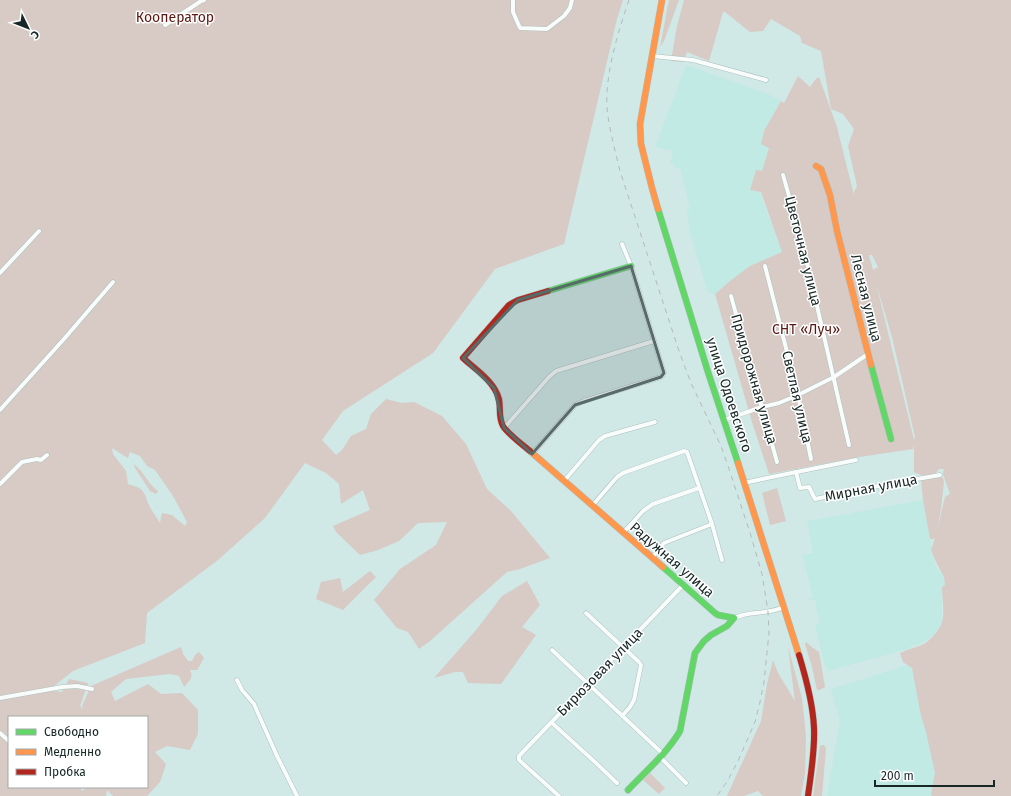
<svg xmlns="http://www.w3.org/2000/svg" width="1011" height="796" font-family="'Fira Sans',sans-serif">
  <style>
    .built { fill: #c1eae5 }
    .green { fill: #d8cac5; fill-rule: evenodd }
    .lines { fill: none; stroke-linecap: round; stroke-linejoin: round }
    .street-casing { stroke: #adc0be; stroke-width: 5 }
    .fast-casing { stroke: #adc0be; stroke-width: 7 }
    .slow-casing { stroke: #adc0be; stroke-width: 7 }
    .jam-casing { stroke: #adc0be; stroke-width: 7 }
    .street { stroke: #f8fcfb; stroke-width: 4 }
    .fast { stroke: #63d668; stroke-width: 6 }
    .slow { stroke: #ff974d; stroke-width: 6 }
    .jam { stroke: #b3261e; stroke-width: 6 }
    .rail { stroke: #b5baba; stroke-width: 1; stroke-dasharray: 5 5; stroke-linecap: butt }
    .marked { fill: #576b69; fill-opacity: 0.2; stroke: #576b69; stroke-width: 3; stroke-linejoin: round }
    .labels { text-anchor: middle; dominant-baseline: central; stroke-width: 3; stroke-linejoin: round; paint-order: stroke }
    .park-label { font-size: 14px; fill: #5a1711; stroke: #fff }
    .street-label { font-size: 14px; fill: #162725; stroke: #fff }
  </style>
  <rect width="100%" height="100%" fill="#d0e8e6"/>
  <g class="built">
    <polygon points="686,65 768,94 781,101 764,131 769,148 762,171 750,190 760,192 782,252 750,266 730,281 715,294 708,293 690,233 687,210 690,209 680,168 676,169 674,165 670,164 673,151 655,147"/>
    <polygon points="923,500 935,566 944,577 945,586 942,587 942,622 934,635 918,645 911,645 911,648 828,671 824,662 815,625 820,623 816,608 816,601 808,599 813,597 802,555 813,553 807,521"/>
    <polygon points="911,664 944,796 827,796 840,721 831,689"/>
  </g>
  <g class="green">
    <path d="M0,0H623L617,19L564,244L495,269L433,353L343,411L322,440L336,455L342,450L351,436L366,429L371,414L386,399L402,403L414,402L442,416L466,444L487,489L511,511L550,558L520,569L507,572L430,641L419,649L408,632L397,628L374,600L400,569L436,545L447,522L418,523L399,541L378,550L360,555L336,532L333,526L370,510L363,490L341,504L339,484L326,473L305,463L265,518L218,560L147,613L145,643L73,671L49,690L62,692L69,679L88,683L80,706L83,709L82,706L91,686L181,647L183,654L188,661H192L195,655L199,652L204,658L197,670H190C194,679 189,680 184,687L179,676L170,674L126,679L111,692L115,701L148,684L161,694L182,693L198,710V734L190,750L167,746L155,752L166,764L160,782L147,796H113L107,790L106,796H0ZM112,448L128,458L130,452L140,456L147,466L155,470L173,496L187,522L185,526L172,515L162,513L160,523C157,518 154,514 151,509C143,494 148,489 128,484L126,471L113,454ZM9,717H147V787H89L81,791V787H9Z"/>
    <polygon points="669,0 679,0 664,41 660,47"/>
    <path d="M684,0H1011V796H932L931,794L935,773L926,732L921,716L912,668L903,662L900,653C908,649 916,648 924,644C931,640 940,629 942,622C945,613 942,596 942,587L945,585L944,577L936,562L931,550L935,538L933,539H930L923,500L921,480L939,477L943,478L944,482L941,509L937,531L945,497L950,494L943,474L944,469H939L935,474L923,476L914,472V445L913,449L859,457L769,474L752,422L715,294L730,281L750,266L782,252L761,192L750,190L756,170L762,171L769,148L761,144L764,131L781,101L784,103L798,76L810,87L816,79L819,77L837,127L854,195V192L857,186L848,146L854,129L843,114L831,109L821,51L802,43L800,36L771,19L763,31L750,32L725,12H723L709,61L687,52L683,62L671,61L677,26ZM869,255H872L878,267L873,270ZM876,283L892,337L915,437L914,440Z"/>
    <path d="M134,464C144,472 148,484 158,491L156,494L150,491L135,468Z"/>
    <polygon points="777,488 786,521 770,525 762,493"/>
    <polygon points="370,571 376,577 343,610 316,599 321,582 340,578 343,592"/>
    <polygon points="527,581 540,605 522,627 536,635 501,684 468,683 463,672 455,672 434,678 477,629 502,596"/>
    <polygon points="806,642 813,648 819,652 825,687 820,690 817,690 812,667 805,644"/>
    <polygon points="788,647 802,698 806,736 805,774 801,796 763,796 758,791 744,796 727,796 761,721 767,684 773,660 778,673 795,701"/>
    <polygon points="822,745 824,745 826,748 822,796 813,796 820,746"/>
    <polygon points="650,773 665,788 659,794 643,780"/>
  </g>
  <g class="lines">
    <g class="street-casing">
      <g id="street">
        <polyline points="513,0 513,12 520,28 547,29 564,16 570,8 572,0"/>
        <polyline points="165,25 201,1 204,0"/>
        <polyline points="652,56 693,60 766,80"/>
        <polyline points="783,175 803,245 849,445"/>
        <polyline points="765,266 798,395 811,459"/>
        <polyline points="0,273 39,231"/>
        <polyline points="731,296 777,462"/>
        <polyline points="0,410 64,339 113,282"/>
        <polyline points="724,420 762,407 779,403 798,395 834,377 868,354"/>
        <polyline points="504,428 549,377 556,371 654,341"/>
        <polyline points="532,454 575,405 584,401 661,377 664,373 631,266 622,244"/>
        <polyline points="796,472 800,488 809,487 815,499 888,484 940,475"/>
        <polyline points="564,481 599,440 605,436 655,422"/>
        <polyline points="744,483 767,478 856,460"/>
        <polyline points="0,484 22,462 37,459 41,460 47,455"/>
        <polyline points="592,506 617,477 623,473 684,451 687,452 712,524 722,560"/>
        <polyline points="623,533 643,511 653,504 699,488"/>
        <polyline points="652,558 664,543 712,524"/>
        <polyline points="586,613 639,662 641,665 634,700 630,707 622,716"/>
        <path d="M734,618C737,617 740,616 743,615C757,612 771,613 784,607"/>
        <polyline points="552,650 662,753"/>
        <polyline points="237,680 242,690 254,704 277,756 297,796"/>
        <polyline points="0,698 62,687 77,686 92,689"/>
        <polyline points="552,723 596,763 617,783"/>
        <polyline points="0,733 9,741"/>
        <polyline points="660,757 686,783"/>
        <polyline points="559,796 519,760 519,756 683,585"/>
      </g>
    </g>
    <g class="fast-casing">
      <g id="fast">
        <polyline points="658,209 708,372 738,463"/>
        <polyline points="548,291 631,266"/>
        <polyline points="871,365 891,439"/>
        <path d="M628,790C645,772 668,752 680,731L695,653L704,641L711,635L727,626L734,618L718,615L715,613L663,567"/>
      </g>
    </g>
    <g class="slow-casing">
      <g id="slow">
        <polyline points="816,166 821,169 830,195 837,231 871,365"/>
        <polyline points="658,209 652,188 641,144 640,124 662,0"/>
        <polyline points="530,451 663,567"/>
        <polyline points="738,463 799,655"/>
      </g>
    </g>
    <g class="jam-casing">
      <g id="jam">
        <path d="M530,451C524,446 507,433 503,426C498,417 501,409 499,399C494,381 476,370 463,358L509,305L518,300L548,291"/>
        <path d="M799,655C806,678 813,703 814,728C815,751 811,773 808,796"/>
      </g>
    </g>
    <use href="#street" class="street"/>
    <use href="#fast" class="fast"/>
    <use href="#slow" class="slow"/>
    <use href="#jam" class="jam"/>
    <path class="rail" d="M629,0C618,32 605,74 607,108C609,129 615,150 620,171L679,351L691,383L721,446L729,469L751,536L762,574L764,586L768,612L769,633L764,682L760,702L755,722L738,761L728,780L717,796"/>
  </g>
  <path class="marked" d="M631,266L664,373L661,377L575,405L532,454L504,428L494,388L463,358L518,300Z"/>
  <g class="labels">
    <g class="park-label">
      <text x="175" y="17">Кооператор</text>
      <text x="806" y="329">СНТ «Луч»</text>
    </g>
    <g class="street-label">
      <text transform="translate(803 251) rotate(76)">Цветочная улица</text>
      <text transform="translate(866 298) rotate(76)">Лесная улица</text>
      <text transform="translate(754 379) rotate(74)">Придорожная улица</text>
      <text transform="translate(729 395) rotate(72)">улица Одоевского</text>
      <text transform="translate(797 397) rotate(77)">Светлая улица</text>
      <text transform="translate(871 488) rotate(-11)">Мирная улица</text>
      <text transform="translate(672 560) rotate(41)">Радужная улица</text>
      <text transform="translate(600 672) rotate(-46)">Бирюзовая улица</text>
    </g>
  </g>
  <rect x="8" y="716" width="140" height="72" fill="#ffffff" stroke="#a2a9a8"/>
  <rect x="16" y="729" width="20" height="6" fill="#63d668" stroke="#a2a9a8"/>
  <text x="44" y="736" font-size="12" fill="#162725">Свободно</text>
  <rect x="16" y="749" width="20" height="6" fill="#ff974d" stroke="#a2a9a8"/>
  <text x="44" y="756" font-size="12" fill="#162725">Медленно</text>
  <rect x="16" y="769" width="20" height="6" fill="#b3261e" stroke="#a2a9a8"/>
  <text x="44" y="776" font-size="12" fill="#162725">Пробка</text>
  <g transform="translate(28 28) rotate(133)" stroke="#ffffff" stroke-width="3" paint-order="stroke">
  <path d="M0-3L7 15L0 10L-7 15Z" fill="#162725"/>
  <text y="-6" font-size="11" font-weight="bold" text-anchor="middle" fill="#162725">С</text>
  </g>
  <path d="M875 780v6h119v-6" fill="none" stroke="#162725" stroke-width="2"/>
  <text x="881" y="780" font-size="12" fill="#162725" stroke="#ffffff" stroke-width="3" paint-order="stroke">200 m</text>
</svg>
